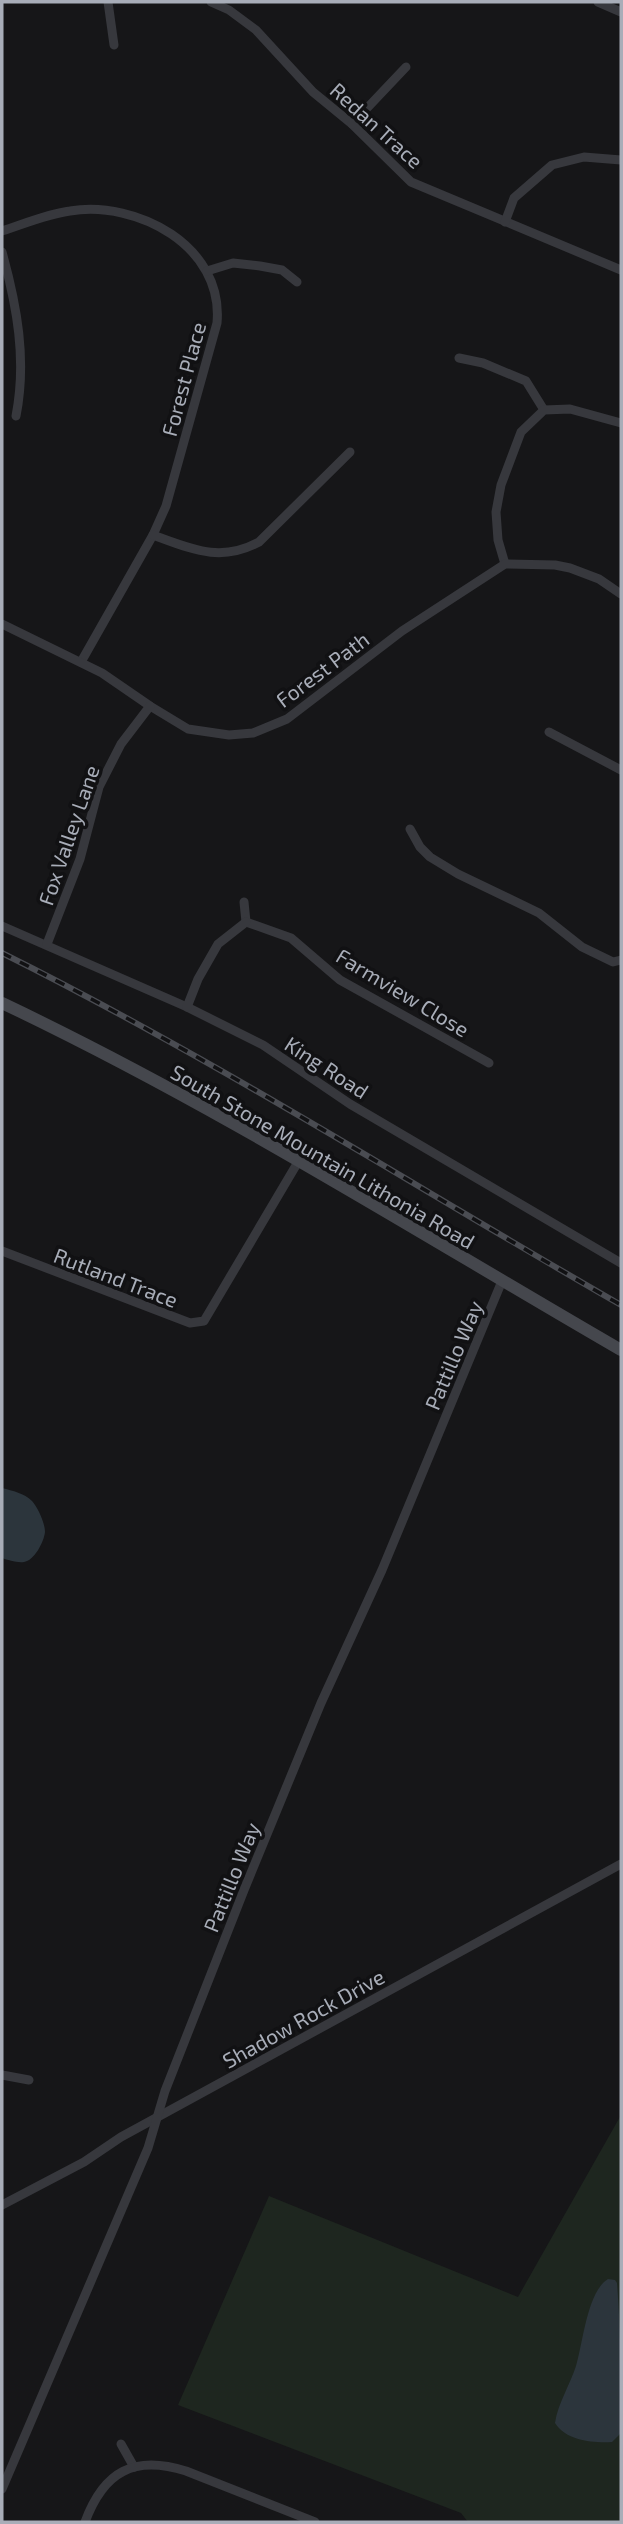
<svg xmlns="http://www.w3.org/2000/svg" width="623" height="2524" font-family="'Exo 2',sans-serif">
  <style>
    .green { fill: #1e261f }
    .water { fill: #2c353c }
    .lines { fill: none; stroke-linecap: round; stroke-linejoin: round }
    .minor { stroke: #37383d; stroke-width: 9 }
    .secondary { stroke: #45474d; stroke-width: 12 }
    .rail-casing { stroke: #4a4c52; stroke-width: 6 }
    .rail { stroke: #111113; stroke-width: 3.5; stroke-dasharray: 10; stroke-linecap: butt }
    .labels { text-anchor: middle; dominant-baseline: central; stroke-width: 7; stroke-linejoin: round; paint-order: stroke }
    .street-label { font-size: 21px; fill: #a8adb8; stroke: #111113 }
  </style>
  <rect width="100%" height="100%" fill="#161618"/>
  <polygon class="green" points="621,2115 621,2522 468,2522 461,2513 178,2405 269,2196 518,2297"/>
  <g class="water">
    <path d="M2,1488C13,1491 24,1493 32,1501C38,1508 45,1523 45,1532C44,1542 34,1561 24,1562C17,1563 8,1560 2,1558Z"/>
    <path d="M608,2279L615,2280L617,2283C621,2333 621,2383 621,2433L612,2442C594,2443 566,2441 555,2423C558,2403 570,2385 576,2366C583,2343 587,2292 608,2279Z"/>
  </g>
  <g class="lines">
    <g class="minor">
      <polyline points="108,2 114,45"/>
      <polyline points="211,2 229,10 256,30 313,92 352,124 411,182 621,270"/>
      <polyline points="598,2 621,12"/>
      <polyline points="352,124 406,67"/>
      <polyline points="505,222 514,198 552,165 584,157 621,160"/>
      <path d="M2,231C24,224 47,214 70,211C137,200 224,246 217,323L166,506L153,535L81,662"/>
      <path d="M2,252C17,306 27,360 16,416"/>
      <polyline points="207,271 233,263 260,266 282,270 297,282"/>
      <polyline points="459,358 483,363 526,381 544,410"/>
      <path d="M153,535C192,549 220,563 259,542L350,452"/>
      <polyline points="505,564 498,540 496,512 501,485 521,432 544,410 570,409 621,423"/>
      <polyline points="2,624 102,673 150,706 188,729 229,735 253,733 287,719 402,631 505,564 555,565 570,568 599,579 621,594"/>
      <polyline points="549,732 621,770"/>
      <polyline points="410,829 420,847 430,857 458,874 539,913 582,947 613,962 621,960"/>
      <polyline points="244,902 246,922"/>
      <polyline points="246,922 291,938 340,980 489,1063"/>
      <polyline points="2,926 187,1007 263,1045 350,1104 621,1263"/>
      <polyline points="47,944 80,859 99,787 121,744 150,706"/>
      <polyline points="187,1007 198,979 218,944 246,922"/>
      <polyline points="2,1251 190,1323 204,1321 298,1162"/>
      <polyline points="2,2075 29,2080"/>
      <polyline points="2,2205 84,2162 121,2137 621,1864"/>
      <polyline points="121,2444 134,2467"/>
      <polyline points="2,2489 148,2148 165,2091 244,1890 321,1703 382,1570 502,1281"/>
      <path d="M85,2522C104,2471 134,2455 186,2471L315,2522"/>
    </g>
    <path class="secondary" d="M2,1003C215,1104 417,1232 621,1350"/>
    <g class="rail-casing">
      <path id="rail" d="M2,953C215,1059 415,1187 621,1305"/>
    </g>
    <use href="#rail" class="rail"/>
  </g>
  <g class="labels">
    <g class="street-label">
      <text transform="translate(377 125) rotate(42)">Redan Trace</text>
      <text transform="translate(183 379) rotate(-75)">Forest Place</text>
      <text transform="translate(322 669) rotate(-37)">Forest Path</text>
      <text transform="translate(68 835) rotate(-71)">Fox Valley Lane</text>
      <text transform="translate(403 992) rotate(31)">Farmview Close</text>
      <text transform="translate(327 1067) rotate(33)">King Road</text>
      <text transform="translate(323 1156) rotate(30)">South Stone Mountain Lithonia Road</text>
      <text transform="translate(116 1277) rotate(21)">Rutland Trace</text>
      <text transform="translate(453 1355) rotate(-67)">Pattillo Way</text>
      <text transform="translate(231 1877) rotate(-68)">Pattillo Way</text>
      <text transform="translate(303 2018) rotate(-29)">Shadow Rock Drive</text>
    </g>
  </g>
  <rect width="623" height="2524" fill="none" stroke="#a8adb8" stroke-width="7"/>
</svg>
